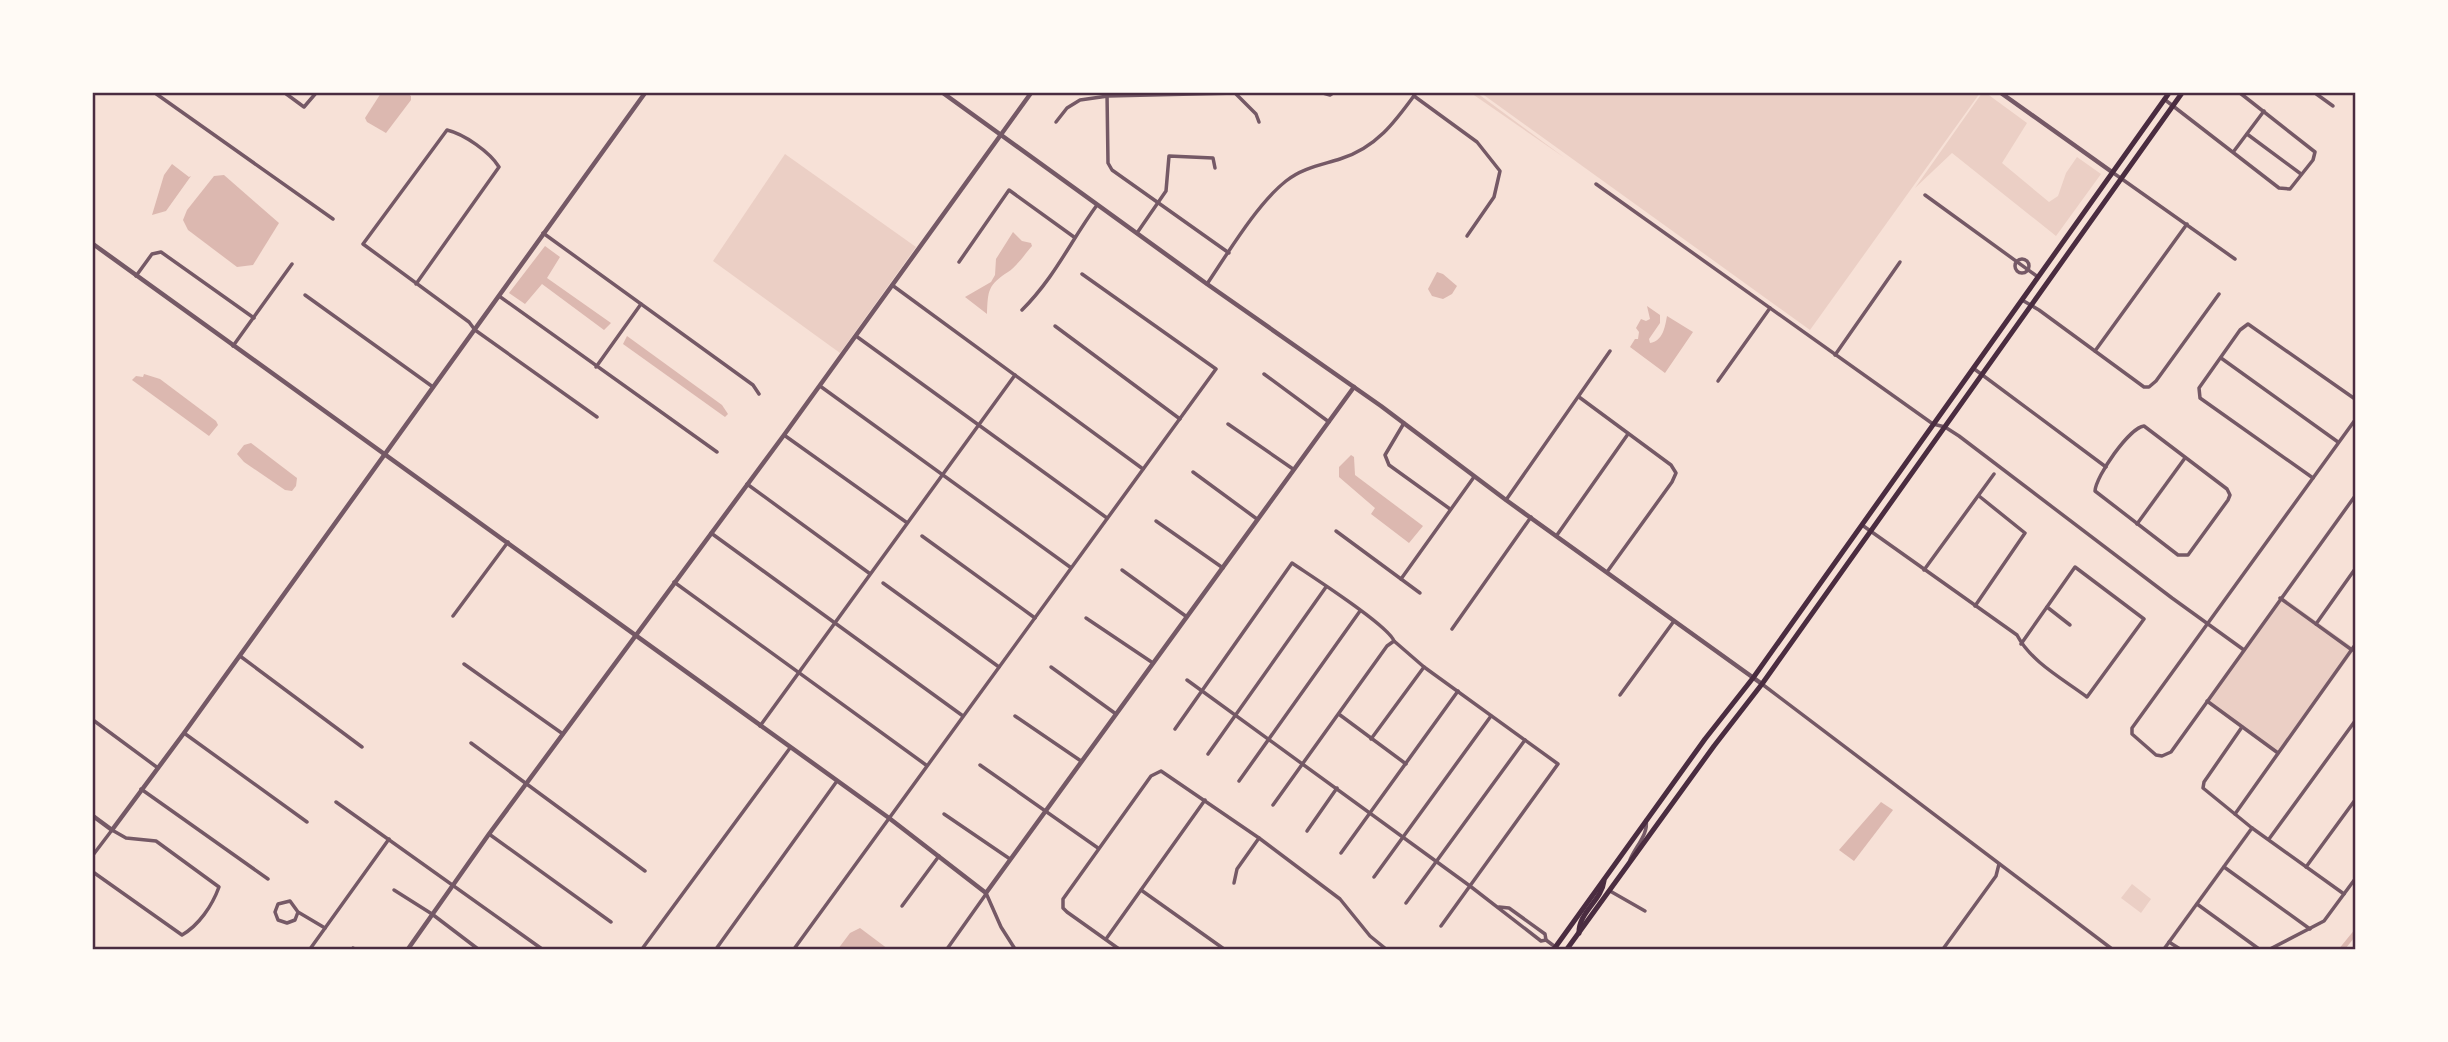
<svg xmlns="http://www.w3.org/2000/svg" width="2448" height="1042" font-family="Signika,sans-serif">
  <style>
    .green { fill: #ebcfc5 }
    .water { fill: #dcb8b0 }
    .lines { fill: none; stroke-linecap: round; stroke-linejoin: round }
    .canal { stroke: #dcb8b0; stroke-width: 5 }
    .minor { stroke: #755966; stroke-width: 3.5 }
    .tertiary { stroke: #755966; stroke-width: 4.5 }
    .primary { stroke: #4a2c40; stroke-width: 5 }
    .rail { stroke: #8f747c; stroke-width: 2 }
    .neatline { fill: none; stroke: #4a2c40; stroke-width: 2.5 }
  </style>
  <rect width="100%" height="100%" fill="#f7e1d7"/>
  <g class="green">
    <polygon points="1471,93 1477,93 1565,158"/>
    <polygon points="1481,93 1980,93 1810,330"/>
    <polygon points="1982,93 1986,93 2027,123 2002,163 2049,202 2058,196 2066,173 2077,157 2101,174 2056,236 1952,153 1915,188"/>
    <polygon points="785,154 916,247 840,353 713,261"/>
    <polygon points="2281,596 2355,649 2278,755 2206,702"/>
    <polygon points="2132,884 2151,899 2141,913 2121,898"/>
  </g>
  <g class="water">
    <polygon points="381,93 407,93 411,96 411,100 386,133 367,122 365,118"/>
    <polygon points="172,164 189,177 191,176 166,211 152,215 164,175"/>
    <polygon points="224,175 279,223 253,265 237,267 188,230 183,220 187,210 214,176"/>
    <path d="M1013,232L1022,241L1031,243L1032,246C1025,254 1017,266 1008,272C988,285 988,290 987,314L965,297L991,282L995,275L996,259Z"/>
    <polygon points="545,246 560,257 547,278 611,323 604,330 542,284 525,304 509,293"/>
    <polygon points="1437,272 1443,274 1457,286 1452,294 1443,299 1432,296 1428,289"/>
    <path d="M1647,306L1660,315V323L1649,339L1650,343C1663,341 1665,327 1667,316L1693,332L1665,373L1630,347L1635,339H1638L1639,332L1636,328L1641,319L1646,321L1650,319Z"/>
    <polygon points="627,336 722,405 728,414 725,417 623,344"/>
    <polygon points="144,374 160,379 216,421 218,425 209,436 132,380 136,376 143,377"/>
    <polygon points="251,443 297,478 296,486 292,491 285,490 244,462 237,454 244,445"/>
    <polygon points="1351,455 1354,457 1355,475 1423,526 1409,543 1371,514 1375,508 1339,477 1339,467"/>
    <polygon points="1881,802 1893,810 1854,861 1839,850"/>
    <polygon points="860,928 888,949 838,949 850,933"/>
  </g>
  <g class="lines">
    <polyline class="canal" points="2342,949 2355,933"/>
    <g class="minor">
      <polyline points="155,93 333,219"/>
      <polyline points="285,93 304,107 316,93"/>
      <polyline points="1107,93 1108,163 1112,170 1229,253"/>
      <polyline points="1235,93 1256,114 1259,122"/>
      <polyline points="1323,93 1330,95 1333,93"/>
      <polyline points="2315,93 2333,106"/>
      <polyline points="1414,96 1477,142 1500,171 1494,197 1467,236"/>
      <polyline points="2164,99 2279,188 2290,189 2313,160 2315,152 2240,93"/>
      <polyline points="1056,122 1067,108 1080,100 1108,96 1237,93"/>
      <polyline points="2247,134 2301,174"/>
      <polyline points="2234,151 2264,111"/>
      <polyline points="2112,172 2235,259"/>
      <polyline points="1596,184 1933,424 1945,427 1959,436 2172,598 2244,650"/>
      <polyline points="1925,195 2038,277"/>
      <polyline points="543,233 753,385 759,394"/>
      <polyline points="1137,233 1166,191 1169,156 1213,158 1215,168"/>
      <circle cx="2022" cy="266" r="7"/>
      <polyline points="959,262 1009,190 1074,237"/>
      <polyline points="136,276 152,254 161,252 254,318"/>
      <path d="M416,284L499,167C490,152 464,134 447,130L363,244L469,322L475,330L597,417"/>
      <path d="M1207,284C1228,253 1257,204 1286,181C1302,168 1321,165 1340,159C1376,148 1395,122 1416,93"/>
      <polyline points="892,285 1143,469"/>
      <polyline points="305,295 433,387"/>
      <polyline points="499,296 717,452"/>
      <polyline points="2022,300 2039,310 2144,387 2149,387 2156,381 2219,294"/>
      <path d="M1022,310C1055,277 1070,242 1097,205"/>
      <polyline points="1055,326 1180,419"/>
      <polyline points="856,336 1107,518"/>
      <polyline points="233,346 292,264"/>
      <polyline points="2095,351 2187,224"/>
      <polyline points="1835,355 1900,262"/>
      <polyline points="2221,358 2338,442"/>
      <polyline points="596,367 641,304"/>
      <polyline points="1973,368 2106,467"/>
      <polyline points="1264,374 1329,422"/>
      <polyline points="1718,381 1770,308"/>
      <polyline points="820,386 1070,567"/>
      <polyline points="1579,397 1671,465 1676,473 1672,482 1607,572"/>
      <polyline points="2355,420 2132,728 2132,734 2156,755 2162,756 2171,752 2355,496"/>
      <polyline points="1404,423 1385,455 1389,465 1450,509"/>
      <polyline points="1228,424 1293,469"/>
      <path d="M2144,426L2227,489L2230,495L2228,500L2188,555H2178L2095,491C2096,476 2129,428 2144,426Z"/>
      <polyline points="784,435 906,522"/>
      <polyline points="1193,472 1257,519"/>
      <polyline points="2313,478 2200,398 2199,388 2240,330 2248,324 2355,399"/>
      <polyline points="747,484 869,573"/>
      <polyline points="1506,500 1610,351"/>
      <polyline points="1156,521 1223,568"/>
      <polyline points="2137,524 2185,458"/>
      <path d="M1862,525L2017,635C2031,662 2063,679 2087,697L2144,619L2075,567L2021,644"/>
      <polyline points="1336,531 1420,593"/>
      <polyline points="711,533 963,716"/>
      <polyline points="1557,535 1628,434"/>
      <polyline points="922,536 1035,618"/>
      <polyline points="1122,570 1187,617"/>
      <polyline points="1924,570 1994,474"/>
      <polyline points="1401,579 1474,477"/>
      <polyline points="674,582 926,765"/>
      <polyline points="883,583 999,667"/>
      <polyline points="2280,598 2352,650"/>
      <polyline points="1975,606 2025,533 1979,496"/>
      <polyline points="2047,607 2070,625"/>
      <polyline points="453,616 508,542"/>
      <polyline points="1086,618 1153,663"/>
      <polyline points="2316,624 2355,569"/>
      <polyline points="1452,629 1531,517"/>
      <polyline points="240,656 362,747"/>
      <polyline points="464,664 563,734"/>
      <polyline points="1051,667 1116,714"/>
      <polyline points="1187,680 1470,886 1541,941 1546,940 1558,949"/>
      <polyline points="1762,684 2112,949"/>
      <polyline points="1620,695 1674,621"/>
      <polyline points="2207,701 2278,753"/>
      <polyline points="1340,715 1406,764"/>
      <polyline points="1015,716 1081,761"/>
      <polyline points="93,720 158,768"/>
      <polyline points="760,726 1015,375"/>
      <polyline points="2242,727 2204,782 2203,788 2252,828 2344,894"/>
      <path d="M1175,729L1292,563C1311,576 1388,625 1394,641L1424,667L1558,764L1441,926"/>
      <polyline points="184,733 307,822"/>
      <polyline points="1371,739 1424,667"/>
      <polyline points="471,743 645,871"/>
      <polyline points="1208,754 1326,587"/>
      <polyline points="980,765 1098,848"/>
      <polyline points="1239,781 1360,611"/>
      <polyline points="141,789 268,879"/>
      <polyline points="336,802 542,949"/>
      <polyline points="1273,805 1387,646 1394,641"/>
      <polyline points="944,814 1010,859"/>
      <polyline points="2235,814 2355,645"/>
      <polyline points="1307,831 1337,788"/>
      <polyline points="489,834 611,922"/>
      <polyline points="2269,839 2355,721"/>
      <polyline points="1341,853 1458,691"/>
      <path d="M93,855L112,830L126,838L156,841L219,887C212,906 199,925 182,935L93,872"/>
      <path d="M1630,860C1635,847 1649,834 1646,820"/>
      <polyline points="2224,867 2310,929"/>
      <polyline points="2306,867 2355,800"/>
      <polyline points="1374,877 1491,716"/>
      <polyline points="1234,883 1237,869 1259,838"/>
      <polyline points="394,890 432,914 478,949"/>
      <polyline points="1141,890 1224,949"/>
      <polyline points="1610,891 1645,911"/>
      <polyline points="986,893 1001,927 1015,949"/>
      <polyline points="1406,903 1525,740"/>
      <polyline points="2197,904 2259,949"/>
      <polyline points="902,906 939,856"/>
      <polyline points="1499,907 1509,908 1545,934 1546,940"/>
      <polyline points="298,912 295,920 287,923 278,920 275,912 278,904 290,901 298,912 325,928"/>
      <polyline points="1106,939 1205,800"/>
      <polyline points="2169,942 2180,949"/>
      <polyline points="353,948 355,949"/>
      <polyline points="310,949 389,839"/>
      <polyline points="642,949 790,748"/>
      <polyline points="716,949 837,781"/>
      <polyline points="794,949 1216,369 1082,274"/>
      <polyline points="947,949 986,894"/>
      <polyline points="1119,949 1067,912 1063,908 1063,899 1151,776 1161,771 1259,838 1340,899 1370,936 1386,949"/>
      <polyline points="1943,949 1996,876 1999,864"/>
      <polyline points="2164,949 2252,828"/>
      <polyline points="2270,949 2324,921 2355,879"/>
    </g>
    <g class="tertiary">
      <polyline points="943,93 1207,284 1381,406 1506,500 1762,684"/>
      <polyline points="2001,93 2112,172"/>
      <polyline points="93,244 889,818 986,893 1354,387"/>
      <polyline points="93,816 112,830 184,733 645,93"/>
      <polyline points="408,949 489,834 784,435 1031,93"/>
    </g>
    <g class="primary">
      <path d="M1579,933C1578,913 1602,900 1604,881"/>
      <polyline points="1554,949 1705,739 1753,678 2169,93"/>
      <polyline points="1567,949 1714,746 1762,684 2182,93"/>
    </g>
    <polyline class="rail" points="2354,93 2355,104"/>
  </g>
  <rect width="2448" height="1042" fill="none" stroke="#fffaf5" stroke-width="189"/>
  <rect x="94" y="94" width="2260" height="854" class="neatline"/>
</svg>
